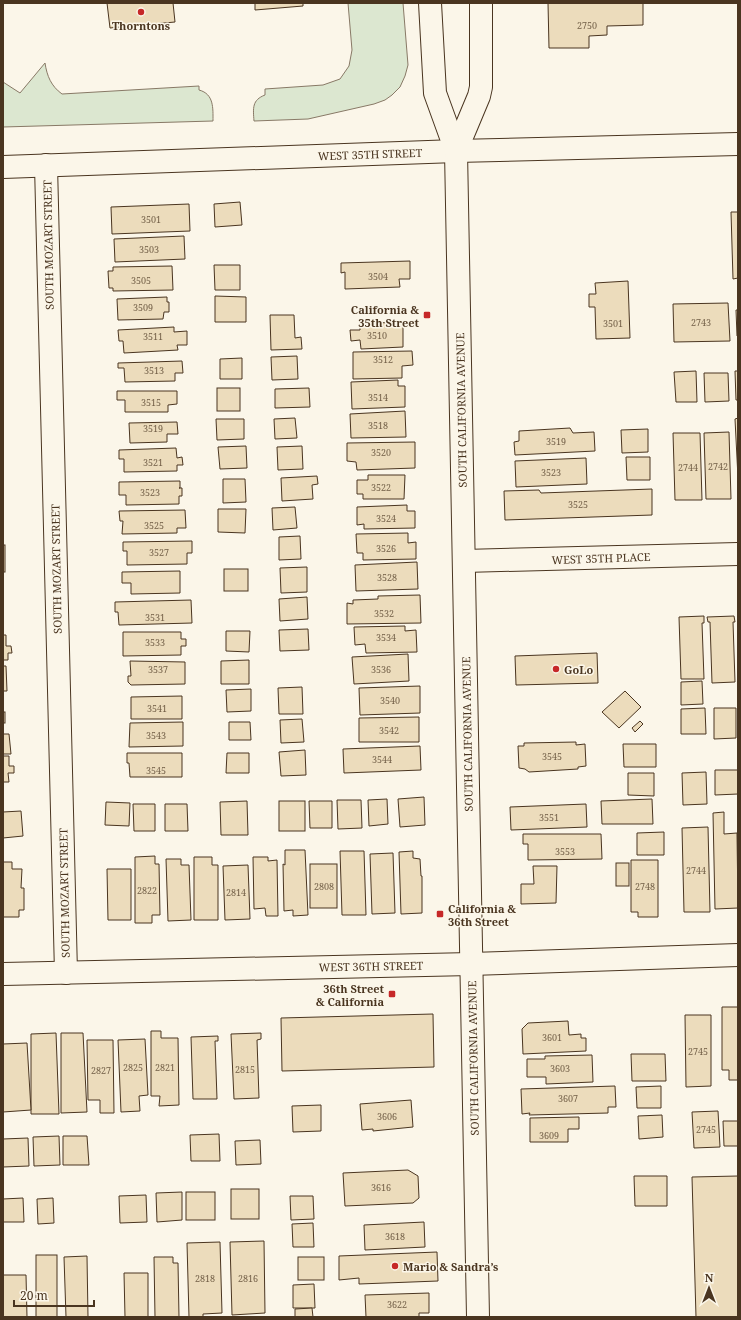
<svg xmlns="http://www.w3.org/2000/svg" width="741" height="1320" font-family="'Noto Serif',serif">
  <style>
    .green { fill: #dce7d0; stroke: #887966 }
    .building { fill: #ecdcbc; stroke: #4a3520 }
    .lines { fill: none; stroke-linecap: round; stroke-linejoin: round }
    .minor-casing { stroke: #4a3520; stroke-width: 24 }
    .secondary-casing { stroke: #4a3520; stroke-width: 24 }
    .minor { stroke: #fbf6e9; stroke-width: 22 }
    .secondary { stroke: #fbf6e9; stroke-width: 22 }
    .poi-dot { fill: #c62828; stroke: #fbf6e9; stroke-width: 1.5 }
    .labels { text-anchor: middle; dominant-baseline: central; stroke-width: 3; stroke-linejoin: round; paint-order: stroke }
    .number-label { font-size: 9px; fill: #725f47 }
    .poi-label { font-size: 11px; font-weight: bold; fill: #4a3520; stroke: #fbf6e9; text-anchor: start }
    .street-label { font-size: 11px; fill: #4a3520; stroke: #fbf6e9 }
  </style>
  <rect width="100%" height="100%" fill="#fbf6e9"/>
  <g class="green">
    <path d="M348,3H403L408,65L405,76L400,87L392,95L385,100L374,104L308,119L254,121C253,108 252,100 265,95V89L323,85L340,79L349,66L352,50Z"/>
    <path d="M45,63C47,76 51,86 62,94L199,86V90C214,94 213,108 213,121L3,127V82L20,93Z"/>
  </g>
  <g class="building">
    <polygon points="107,3 173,3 175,22 110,28"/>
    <polygon points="255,3 303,3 303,6 255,10"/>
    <polygon points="548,3 643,3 643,25 607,26 607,35 589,36 589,48 549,48"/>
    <polygon points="240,202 242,225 215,227 214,204"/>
    <polygon points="189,204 190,231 112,234 111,207"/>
    <polygon points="731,212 738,212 738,278 733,279"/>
    <polygon points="184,236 185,259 115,262 114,239"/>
    <polygon points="410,261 410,279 399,279 400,287 345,289 345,272 341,273 341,263"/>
    <polygon points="214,265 240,265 240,290 215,290"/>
    <polygon points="172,266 173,290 113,291 113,288 109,288 108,271 113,271 113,267"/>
    <polygon points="628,281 630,338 596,339 595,307 589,307 589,294 596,294 595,283"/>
    <polygon points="215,296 246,297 246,322 215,322"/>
    <polygon points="167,297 167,302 169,302 169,312 164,312 163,319 118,320 117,299"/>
    <polygon points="728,303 730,341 674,342 673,304"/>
    <polygon points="736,310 738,310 738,336 737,336"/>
    <polygon points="270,315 294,315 295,338 301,337 302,349 271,350"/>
    <polygon points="403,322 403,347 361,349 360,340 351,341 350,330 360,330 360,326 377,325 377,323"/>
    <polygon points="174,327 174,332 187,331 187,345 177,345 178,350 124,353 123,341 119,341 118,330"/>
    <polygon points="412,351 413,365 402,366 402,378 353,379 353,352"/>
    <polygon points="297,356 298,379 272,380 271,357"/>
    <polygon points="242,358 242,379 220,379 220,359"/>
    <polygon points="182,361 183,373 175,373 175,381 125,382 124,368 118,368 118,363"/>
    <polygon points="696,371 697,402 676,402 674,372"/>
    <polygon points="735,371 738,371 738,400 736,400"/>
    <polygon points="704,373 728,373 729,401 705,402"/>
    <polygon points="398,380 398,386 405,386 405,407 352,409 351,382"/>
    <rect x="217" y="388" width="23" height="23"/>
    <polygon points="309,388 310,407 275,408 275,389"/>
    <polygon points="117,391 177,391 177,404 168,405 168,412 125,412 125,400 117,400"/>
    <polygon points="405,411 406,437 351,438 350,414"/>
    <polygon points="295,418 297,438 275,439 274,419"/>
    <polygon points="738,418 738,478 735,419"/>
    <polygon points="216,419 244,419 244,439 217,440"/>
    <polygon points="177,422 178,434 167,434 167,442 130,443 129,423"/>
    <polygon points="570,428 573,433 594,432 595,451 515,455 514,442 519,441 519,431"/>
    <polygon points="648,429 648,452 622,453 621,430"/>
    <polygon points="729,432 731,499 706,499 704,433"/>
    <polygon points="673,433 700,433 702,500 675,500"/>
    <polygon points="415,442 415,468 357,470 356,462 347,461 347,443"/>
    <polygon points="246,446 247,468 220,469 218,447"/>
    <polygon points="302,446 303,469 278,470 277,447"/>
    <polygon points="176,448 177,458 182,457 183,465 177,465 177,471 124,472 124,459 119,459 119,450"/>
    <polygon points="626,457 650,457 650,480 627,480"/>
    <polygon points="586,458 587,484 516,487 515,461"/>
    <polygon points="368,475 405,475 404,499 363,499 363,494 357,494 357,480 368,480"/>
    <polygon points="317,476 318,484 312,485 313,499 282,501 281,478"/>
    <polygon points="223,479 245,479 246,502 223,503"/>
    <polygon points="180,481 180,488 179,488 182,488 182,496 179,496 179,504 126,505 126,495 119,495 119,482"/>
    <polygon points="652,489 652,515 505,520 504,491 539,490 541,493"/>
    <polygon points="407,505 407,511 415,511 415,528 364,529 364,524 357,525 357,507"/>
    <polygon points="295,507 297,528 273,530 272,508"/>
    <polygon points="218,509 246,509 245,533 218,532"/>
    <polygon points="185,510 186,528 177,528 177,533 122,534 123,521 120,521 119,511"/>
    <polygon points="408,533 408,543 416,542 416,559 363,560 363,553 357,553 356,534"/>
    <polygon points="300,536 301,559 279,560 279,537"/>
    <polygon points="192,541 192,553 187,553 187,564 127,565 127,551 123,551 123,542"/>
    <rect x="3" y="545" width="2" height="27"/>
    <polygon points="417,562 418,589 356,591 355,565"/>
    <polygon points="307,567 307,592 281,593 280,568"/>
    <rect x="224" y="569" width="24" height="22"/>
    <polygon points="180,571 180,593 131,594 131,583 122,583 122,572"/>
    <polygon points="420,595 421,623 347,624 347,603 353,604 353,600 378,599 378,596"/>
    <polygon points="307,597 308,619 280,621 279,599"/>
    <polygon points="191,600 192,623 119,625 118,612 115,612 115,602"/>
    <polygon points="704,616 704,623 702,623 704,679 681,679 679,617"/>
    <polygon points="734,616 735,622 733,622 735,682 712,683 710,622 708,622 707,617"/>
    <polygon points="405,626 405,631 416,630 417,652 366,653 365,644 355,645 354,627"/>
    <polygon points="308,629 309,650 280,651 279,630"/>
    <polygon points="226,631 250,631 249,652 226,651"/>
    <polygon points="123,632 181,632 181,639 186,639 186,646 181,646 181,655 123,656"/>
    <polygon points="3,635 6,635 6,646 11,646 12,653 8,653 8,660 3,660"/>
    <polygon points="597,653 598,683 516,685 515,656"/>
    <polygon points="408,654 409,681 354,684 352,657"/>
    <polygon points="249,660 249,684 221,684 221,661"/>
    <polygon points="130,661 185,662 185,684 131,685 128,682 128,676 131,676"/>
    <polygon points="3,666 6,666 7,691 3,691"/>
    <polygon points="702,681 703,704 681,705 681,682"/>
    <polygon points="420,686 420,713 360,715 359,688"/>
    <polygon points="302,687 303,714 279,714 278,688"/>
    <polygon points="251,689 251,711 227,712 226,690"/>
    <polygon points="625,691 641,707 619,728 602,712"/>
    <polygon points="182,696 182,719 131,719 131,697"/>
    <polygon points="705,708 706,734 681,734 681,709"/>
    <polygon points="714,708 736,708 736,738 714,739"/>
    <rect x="3" y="712" width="2" height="11"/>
    <polygon points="419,717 419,742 359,742 359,718"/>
    <polygon points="302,719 304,742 281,743 280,720"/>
    <polygon points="640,721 643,724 635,732 632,728"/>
    <polygon points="183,722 183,746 129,747 130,723"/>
    <polygon points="229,722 250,722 251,740 229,740"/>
    <polygon points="3,734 9,734 11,754 3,754"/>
    <polygon points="576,742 576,745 585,744 586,766 578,767 578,769 529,772 525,769 519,768 518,746 524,746 524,743"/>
    <polygon points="623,744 656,744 656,767 624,767"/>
    <polygon points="420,746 421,770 344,773 343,749"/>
    <polygon points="305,750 306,775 281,776 279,752"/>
    <polygon points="127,753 182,753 182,777 130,777 129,763 127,763"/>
    <polygon points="227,753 249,753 249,773 226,773"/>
    <polygon points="3,756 9,756 9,766 14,766 14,773 8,773 9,782 3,782"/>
    <polygon points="715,770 738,770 738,794 715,795"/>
    <polygon points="706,772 707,804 683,805 682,773"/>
    <polygon points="628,773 654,773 654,796 628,795"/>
    <polygon points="424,797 425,825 400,827 398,799"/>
    <polygon points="387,799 388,824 369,826 368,800"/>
    <polygon points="652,799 653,824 602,824 601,801"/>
    <polygon points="337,800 361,800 362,828 338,829"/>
    <polygon points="247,801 248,835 221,835 220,802"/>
    <rect x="279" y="801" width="26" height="30"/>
    <polygon points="309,801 332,801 332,828 310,828"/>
    <polygon points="106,802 130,803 129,826 105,825"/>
    <polygon points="133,804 155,804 155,831 134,831"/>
    <polygon points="165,804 187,804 188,831 165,831"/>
    <polygon points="586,804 587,827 511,830 510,807"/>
    <polygon points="21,811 23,836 3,838 3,812"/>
    <polygon points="724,812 724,834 737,833 738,908 715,909 713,813"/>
    <polygon points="708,827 710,912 684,912 682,828"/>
    <polygon points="664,832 664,855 637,855 637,833"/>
    <polygon points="523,834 601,834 602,859 528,860 528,844 523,844"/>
    <polygon points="285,850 305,850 308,915 293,916 293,910 284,911 283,864 285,865"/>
    <polygon points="340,851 364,851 366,915 342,915"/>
    <polygon points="413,851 413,858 420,859 421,876 422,876 422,913 401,914 399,852"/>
    <polygon points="393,853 395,913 372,914 370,854"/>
    <polygon points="155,856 155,864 159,864 160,915 152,915 152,923 135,923 135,857"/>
    <polygon points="194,857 212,857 212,865 218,865 218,920 194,920"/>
    <polygon points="253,857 268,857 268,861 277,860 278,916 266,916 265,908 254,909"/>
    <polygon points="166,859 181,859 181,865 189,865 191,920 168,921"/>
    <polygon points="631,860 658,860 658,917 638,917 638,912 631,912"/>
    <polygon points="3,862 12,862 12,869 22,869 21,888 24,888 24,910 19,910 19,917 3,917"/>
    <rect x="616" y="863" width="13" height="23"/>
    <rect x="310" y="864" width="27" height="44"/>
    <polygon points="248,865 250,919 225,920 223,866"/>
    <polygon points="533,866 557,866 556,903 521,904 521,884 534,884"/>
    <polygon points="107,869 131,869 131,920 108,920"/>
    <polygon points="722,1007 738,1007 738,1080 729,1080 729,1070 722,1070"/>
    <polygon points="433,1014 434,1067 282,1071 281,1018"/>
    <polygon points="685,1015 711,1015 711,1086 686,1087"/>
    <polygon points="568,1021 569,1035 581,1034 581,1038 586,1038 586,1051 523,1054 522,1029 528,1023"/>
    <polygon points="151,1031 161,1031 161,1038 178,1038 179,1105 159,1106 160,1096 151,1096"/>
    <polygon points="56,1033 59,1114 31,1114 31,1034"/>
    <polygon points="61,1033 83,1033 87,1112 61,1113"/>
    <polygon points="261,1033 261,1039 257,1040 259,1098 234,1099 231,1034"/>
    <polygon points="218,1036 218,1041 215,1041 217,1099 193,1099 191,1037"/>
    <polygon points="145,1039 148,1095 139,1096 140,1111 121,1112 118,1040"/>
    <polygon points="87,1040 113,1040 114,1113 100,1113 100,1100 88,1100"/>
    <polygon points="27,1043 31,1110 3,1112 3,1044"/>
    <polygon points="631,1054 665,1054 666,1081 632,1081"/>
    <polygon points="592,1055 593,1082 546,1084 546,1077 527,1077 527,1059 545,1059 545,1056"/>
    <polygon points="615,1086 616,1107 608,1107 608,1113 529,1115 530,1113 522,1114 521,1089"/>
    <polygon points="661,1086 661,1108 637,1108 636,1087"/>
    <polygon points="411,1100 413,1127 373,1131 373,1129 362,1130 360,1104"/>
    <polygon points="321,1105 321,1131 293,1132 292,1106"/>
    <polygon points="718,1111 720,1147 694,1148 692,1112"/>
    <polygon points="662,1115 663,1137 639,1139 638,1116"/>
    <polygon points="579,1117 579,1129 568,1129 568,1142 530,1142 530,1118"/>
    <polygon points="723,1121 738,1121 738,1146 724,1146"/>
    <polygon points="219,1134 220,1161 191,1161 190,1135"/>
    <polygon points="59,1136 60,1165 34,1166 33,1137"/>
    <polygon points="63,1136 87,1136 89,1165 63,1165"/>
    <polygon points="28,1138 29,1166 3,1167 3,1139"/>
    <polygon points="260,1140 261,1164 236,1165 235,1141"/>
    <polygon points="408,1170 418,1176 419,1198 413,1203 345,1206 343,1173"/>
    <polygon points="634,1176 667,1176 667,1206 635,1206"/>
    <polygon points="738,1176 738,1317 696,1317 692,1177"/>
    <rect x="231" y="1189" width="28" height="30"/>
    <polygon points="182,1192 182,1220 157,1222 156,1193"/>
    <rect x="186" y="1192" width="29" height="28"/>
    <polygon points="146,1195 147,1222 120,1223 119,1196"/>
    <polygon points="290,1196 313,1196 314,1219 291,1220"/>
    <polygon points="23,1198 24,1222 3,1222 3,1199"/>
    <polygon points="53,1198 54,1223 38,1224 37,1199"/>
    <polygon points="424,1222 425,1247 365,1250 364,1225"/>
    <polygon points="313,1223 314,1247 293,1247 292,1224"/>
    <polygon points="264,1241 265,1313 232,1315 230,1242"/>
    <polygon points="220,1242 222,1313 203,1314 203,1317 189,1317 187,1243"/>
    <polygon points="437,1252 438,1281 359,1284 359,1278 339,1280 339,1256"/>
    <rect x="36" y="1255" width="21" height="62"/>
    <polygon points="87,1256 88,1317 66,1317 64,1257"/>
    <polygon points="154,1257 173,1257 173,1263 178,1263 179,1317 155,1317"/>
    <rect x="298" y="1257" width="26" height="23"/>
    <polygon points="124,1273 148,1273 148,1317 125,1317"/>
    <polygon points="3,1275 26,1275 27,1317 3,1317"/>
    <polygon points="314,1284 315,1308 293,1308 293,1285"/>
    <polygon points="429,1293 429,1313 419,1313 419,1317 366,1317 365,1295"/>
    <polygon points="312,1308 313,1317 295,1317 295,1309"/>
  </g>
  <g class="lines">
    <g class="minor-casing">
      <g id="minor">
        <polyline points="46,165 66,973"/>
        <polyline points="3,167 456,151"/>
        <polyline points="464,561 738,554"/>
        <polyline points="3,974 471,964 738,955"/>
      </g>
    </g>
    <g class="secondary-casing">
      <g id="secondary">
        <polyline points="430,3 435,93 456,151 478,1317"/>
        <polyline points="456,151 738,144"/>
        <polyline points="456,151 479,96 481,87 481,3"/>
      </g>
    </g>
    <use href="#minor" class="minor"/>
    <use href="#secondary" class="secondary"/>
  </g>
  <g class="poi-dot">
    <circle cx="141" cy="12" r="4"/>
    <rect x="423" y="311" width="8" height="8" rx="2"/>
    <circle cx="556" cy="669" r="4"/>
    <rect x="436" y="910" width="8" height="8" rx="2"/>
    <rect x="388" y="990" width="8" height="8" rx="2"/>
    <circle cx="395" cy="1266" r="4"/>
  </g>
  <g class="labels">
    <g class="number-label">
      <text x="587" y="25">2750</text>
      <text x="151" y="219">3501</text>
      <text x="149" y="249">3503</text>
      <text x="378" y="276">3504</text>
      <text x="141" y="280">3505</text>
      <text x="143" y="307">3509</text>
      <text x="701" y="322">2743</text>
      <text x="613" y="323">3501</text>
      <text x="377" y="335">3510</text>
      <text x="153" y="336">3511</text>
      <text x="383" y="359">3512</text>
      <text x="154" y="370">3513</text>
      <text x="378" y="397">3514</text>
      <text x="151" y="402">3515</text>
      <text x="378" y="425">3518</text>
      <text x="153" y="428">3519</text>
      <text x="556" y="441">3519</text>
      <text x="381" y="452">3520</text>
      <text x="153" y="462">3521</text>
      <text x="718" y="466">2742</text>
      <text x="688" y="467">2744</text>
      <text x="551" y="472">3523</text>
      <text x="381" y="487">3522</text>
      <text x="150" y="492">3523</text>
      <text x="578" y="504">3525</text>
      <text x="386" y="518">3524</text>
      <text x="154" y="525">3525</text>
      <text x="386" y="548">3526</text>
      <text x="159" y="552">3527</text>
      <text x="387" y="577">3528</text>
      <text x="384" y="613">3532</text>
      <text x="155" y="617">3531</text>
      <text x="386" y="637">3534</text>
      <text x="155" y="642">3533</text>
      <text x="158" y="669">3537</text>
      <text x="381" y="669">3536</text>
      <text x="390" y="700">3540</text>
      <text x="157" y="708">3541</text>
      <text x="389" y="730">3542</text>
      <text x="156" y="735">3543</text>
      <text x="552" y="756">3545</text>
      <text x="382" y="759">3544</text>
      <text x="156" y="770">3545</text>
      <text x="549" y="817">3551</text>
      <text x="565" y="851">3553</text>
      <text x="696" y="870">2744</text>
      <text x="324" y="886">2808</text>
      <text x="645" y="886">2748</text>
      <text x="147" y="890">2822</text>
      <text x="236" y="892">2814</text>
      <text x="552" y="1037">3601</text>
      <text x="698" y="1051">2745</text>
      <text x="133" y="1067">2825</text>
      <text x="165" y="1067">2821</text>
      <text x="560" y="1068">3603</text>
      <text x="245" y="1069">2815</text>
      <text x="101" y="1070">2827</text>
      <text x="568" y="1098">3607</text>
      <text x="387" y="1116">3606</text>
      <text x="706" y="1129">2745</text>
      <text x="549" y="1135">3609</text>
      <text x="381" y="1187">3616</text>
      <text x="395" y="1236">3618</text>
      <text x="205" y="1278">2818</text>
      <text x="248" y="1278">2816</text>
      <text x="397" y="1304">3622</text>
    </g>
    <g class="poi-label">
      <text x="141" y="25" text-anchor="middle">Thorntons</text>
      <text x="419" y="309" text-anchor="end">California &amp;<tspan x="419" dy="13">35th Street</tspan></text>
      <text x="564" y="669">GoLo</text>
      <text x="448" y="908">California &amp;<tspan x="448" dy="13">36th Street</tspan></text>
      <text x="384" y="988" text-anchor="end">36th Street<tspan x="384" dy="13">&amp; California</tspan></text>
      <text x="403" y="1266">Mario &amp; Sandra’s</text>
    </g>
    <g class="street-label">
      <text transform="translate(370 154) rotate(-2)">WEST 35TH STREET</text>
      <text transform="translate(48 245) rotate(-91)">SOUTH MOZART STREET</text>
      <text transform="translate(461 410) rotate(-91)">SOUTH CALIFORNIA AVENUE</text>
      <text transform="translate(601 558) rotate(-2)">WEST 35TH PLACE</text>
      <text transform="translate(56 569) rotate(-91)">SOUTH MOZART STREET</text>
      <text transform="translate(467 734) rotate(-91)">SOUTH CALIFORNIA AVENUE</text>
      <text transform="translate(64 893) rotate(-91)">SOUTH MOZART STREET</text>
      <text transform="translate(371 966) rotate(-1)">WEST 36TH STREET</text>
      <text transform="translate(473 1058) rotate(-91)">SOUTH CALIFORNIA AVENUE</text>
    </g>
  </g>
  <rect width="741" height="1320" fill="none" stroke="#4a3520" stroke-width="8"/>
  <g transform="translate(709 1288)" stroke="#fbf6e9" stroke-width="3" paint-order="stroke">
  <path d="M0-3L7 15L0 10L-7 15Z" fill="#4a3520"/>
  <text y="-6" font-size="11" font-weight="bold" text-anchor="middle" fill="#4a3520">N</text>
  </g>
  <path d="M14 1300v6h80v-6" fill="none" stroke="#4a3520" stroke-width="2"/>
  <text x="20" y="1300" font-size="12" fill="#4a3520" stroke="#fbf6e9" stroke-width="3" paint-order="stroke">20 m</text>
</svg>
